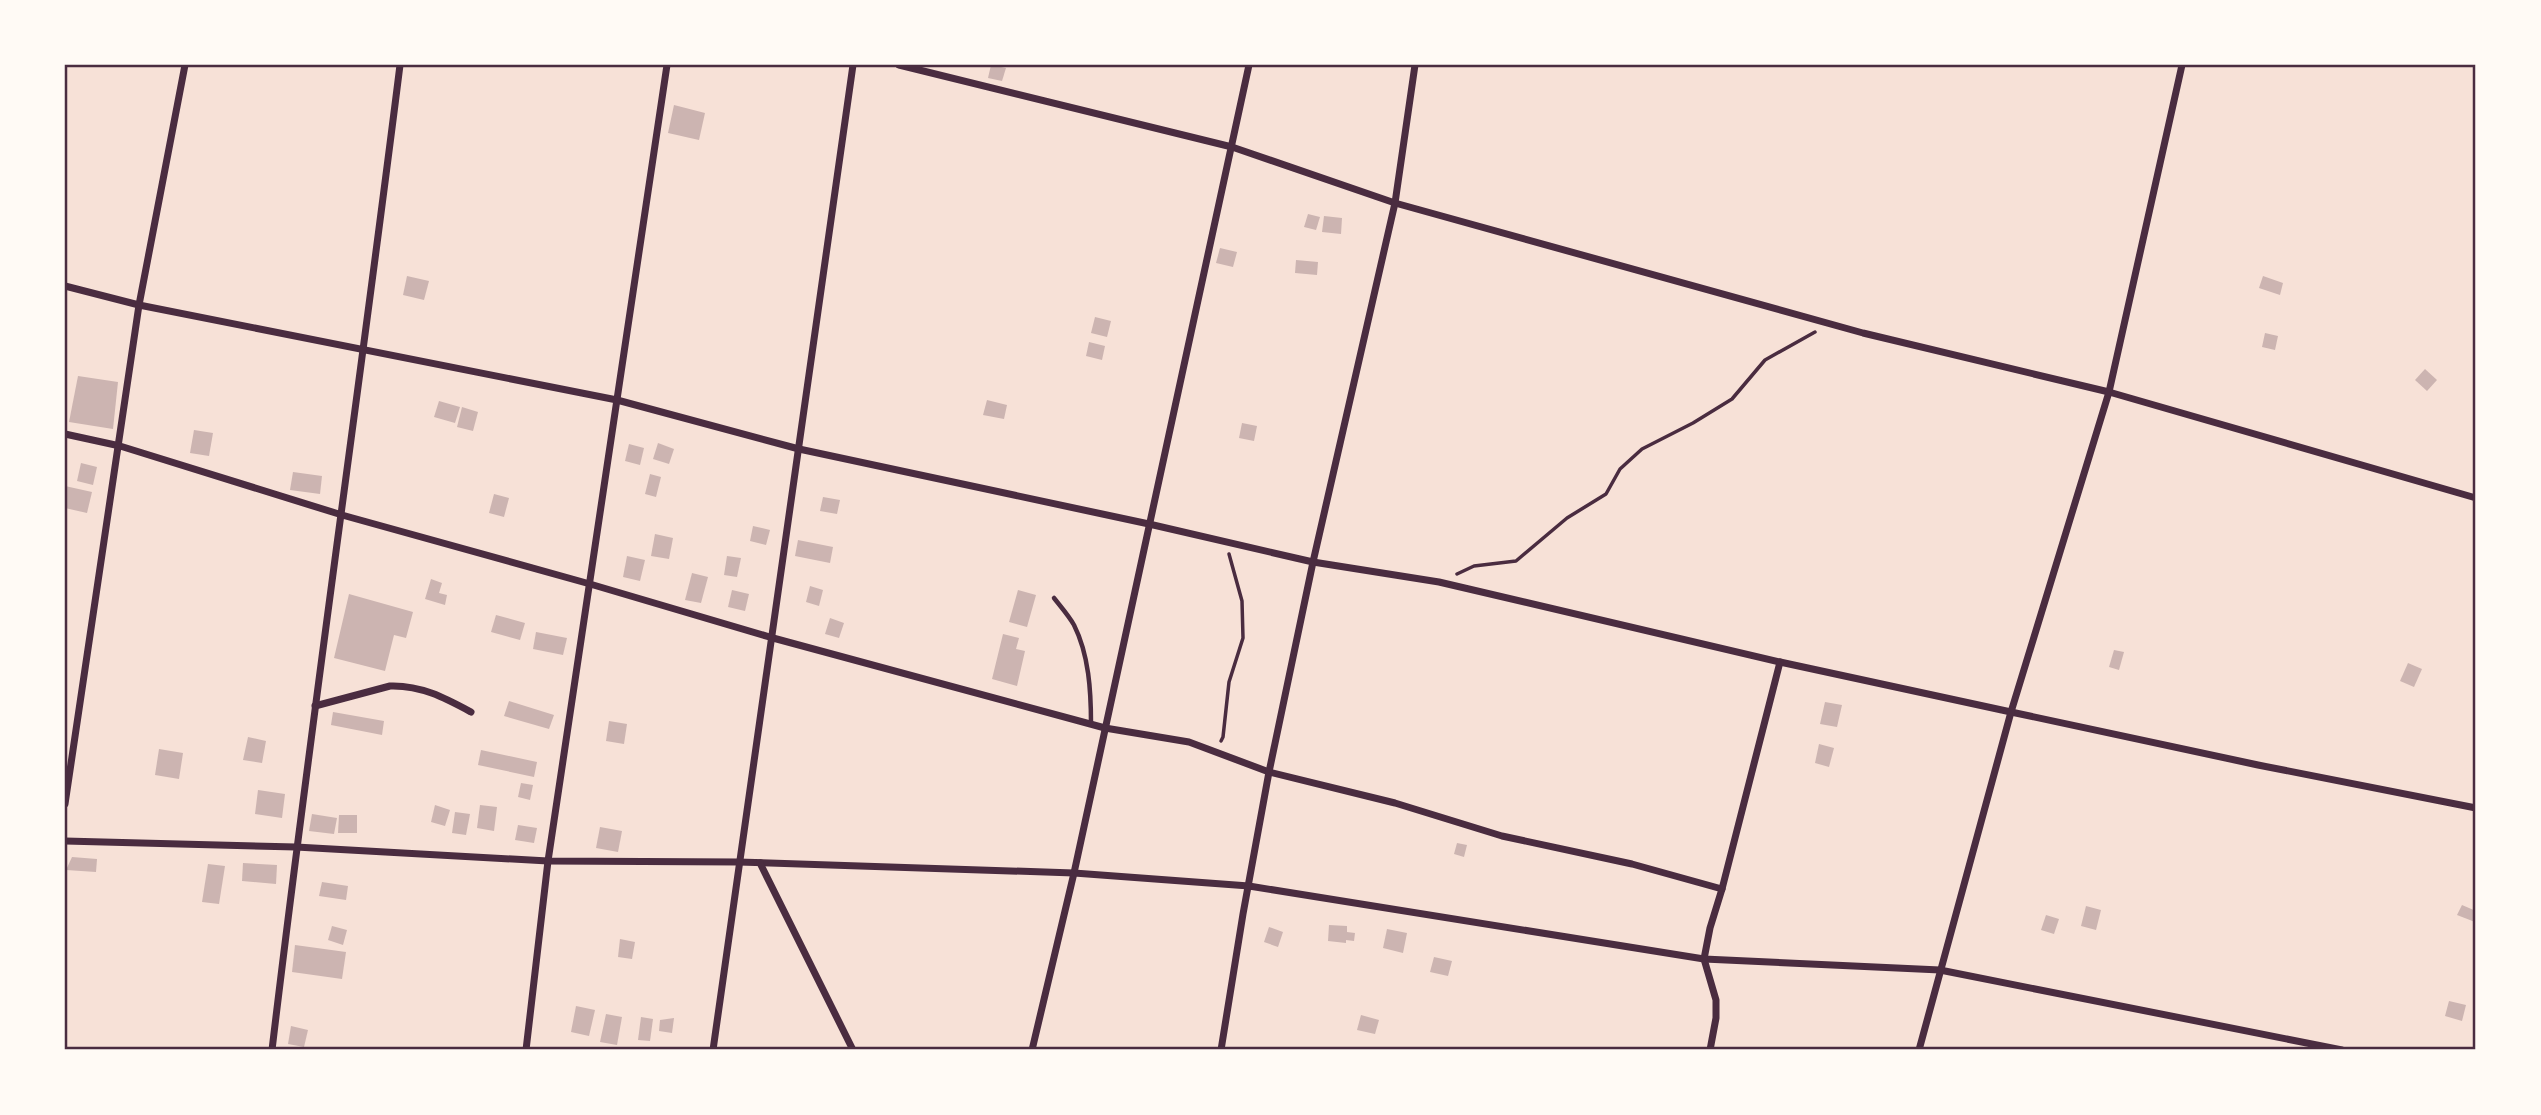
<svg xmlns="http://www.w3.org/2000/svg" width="2541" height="1115" font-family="Montserrat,sans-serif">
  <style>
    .building { fill: #ccb4b1 }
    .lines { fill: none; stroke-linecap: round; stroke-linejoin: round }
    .path { stroke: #4a2c40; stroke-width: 3.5 }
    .service { stroke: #4a2c40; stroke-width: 4.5 }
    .minor { stroke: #4a2c40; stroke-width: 7 }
    .neatline { fill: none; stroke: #4a2c40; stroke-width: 2.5 }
  </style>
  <rect width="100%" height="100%" fill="#f7e1d7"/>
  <g class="building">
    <polygon points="991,65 1006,68 1002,81 988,78"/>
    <polygon points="674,105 705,113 699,140 668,133"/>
    <polygon points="1308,214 1320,217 1316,230 1304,227"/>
    <polygon points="1324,216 1342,218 1341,234 1322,232"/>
    <polygon points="1220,248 1237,252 1233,267 1216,263"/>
    <polygon points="1296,260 1318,262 1317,275 1295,273"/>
    <polygon points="407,276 429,281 424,300 403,295"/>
    <polygon points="2263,276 2283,283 2280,295 2259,288"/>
    <polygon points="1095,317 1111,321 1107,337 1091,333"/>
    <polygon points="2265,333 2278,336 2275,350 2262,347"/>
    <polygon points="1089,342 1105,346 1102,360 1086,356"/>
    <polygon points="2425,369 2437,380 2427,391 2415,380"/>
    <polygon points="78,376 118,382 113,429 69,422"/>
    <polygon points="987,400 1007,405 1004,419 983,415"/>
    <polygon points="439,401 460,407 455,423 434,417"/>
    <polygon points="462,407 478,412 473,431 457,427"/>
    <polygon points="1242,423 1257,426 1254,441 1239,438"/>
    <polygon points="194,430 213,433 209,456 190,453"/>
    <polygon points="658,443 674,449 669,464 653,459"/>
    <polygon points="629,444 644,448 640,465 625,461"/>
    <polygon points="81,463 97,467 93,485 77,481"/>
    <polygon points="293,472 322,476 320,494 290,490"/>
    <polygon points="650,474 661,477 656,497 645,494"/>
    <polygon points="65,486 92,492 87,513 65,508"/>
    <polygon points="494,494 509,498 504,517 489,513"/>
    <polygon points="823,497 840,500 837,514 820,511"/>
    <polygon points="753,526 770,530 766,545 750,541"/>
    <polygon points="655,534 673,538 669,559 651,556"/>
    <polygon points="798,540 833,547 830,563 795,556"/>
    <polygon points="627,556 645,560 640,581 623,577"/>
    <polygon points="727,556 741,558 737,577 724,575"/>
    <polygon points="692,573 708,577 701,603 685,600"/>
    <polygon points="431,579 442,583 439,593 447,595 445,605 425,599"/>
    <polygon points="810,586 823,590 819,606 806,602"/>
    <polygon points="732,590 749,594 745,611 728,607"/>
    <polygon points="1018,590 1036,595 1027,627 1009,622"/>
    <polygon points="349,594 413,612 406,638 394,635 385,671 334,658"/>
    <polygon points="496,615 525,623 520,640 491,632"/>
    <polygon points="830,618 844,623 839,638 825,634"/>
    <polygon points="536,632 567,638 563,655 533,649"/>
    <polygon points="1003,634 1019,638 1016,649 1025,651 1017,686 992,679"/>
    <polygon points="2114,650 2124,652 2119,670 2109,667"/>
    <polygon points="2408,663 2422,669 2414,687 2400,681"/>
    <polygon points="509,701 554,715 549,729 504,716"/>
    <polygon points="1825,702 1842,705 1837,727 1820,724"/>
    <polygon points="333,712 384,721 382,735 331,725"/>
    <polygon points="609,721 627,724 624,744 606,741"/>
    <polygon points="248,737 266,741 262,763 243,760"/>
    <polygon points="1819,744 1834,748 1829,767 1815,763"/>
    <polygon points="159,749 183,753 179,779 155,775"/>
    <polygon points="481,750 537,762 534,777 478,765"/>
    <polygon points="521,783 533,785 530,800 518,797"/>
    <polygon points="258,790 285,794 282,818 255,814"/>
    <polygon points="435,805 450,810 445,826 431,822"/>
    <polygon points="480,805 497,807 494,831 477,828"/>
    <polygon points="455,812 470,814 466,835 452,833"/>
    <polygon points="312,814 337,818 334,834 309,831"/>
    <polygon points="339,815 357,815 357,833 338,833"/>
    <polygon points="518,825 537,828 534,843 515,840"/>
    <polygon points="600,827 622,831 618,852 596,848"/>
    <polygon points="1457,843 1467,845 1464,857 1454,854"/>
    <polygon points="72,857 97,859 96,872 66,870"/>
    <polygon points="243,863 277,865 276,884 242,881"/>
    <polygon points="208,864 225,866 219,904 202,902"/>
    <polygon points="322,882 348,886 346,900 319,896"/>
    <polygon points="2462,905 2476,911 2475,922 2457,915"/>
    <polygon points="2086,906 2101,910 2096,930 2081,926"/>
    <polygon points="2046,915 2059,919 2054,934 2041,930"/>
    <polygon points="1329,925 1347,926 1347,932 1355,933 1354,941 1346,940 1346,943 1328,941"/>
    <polygon points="332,926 347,930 343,945 328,940"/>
    <polygon points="1269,927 1283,932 1278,947 1264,942"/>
    <polygon points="1387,929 1407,933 1403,953 1383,948"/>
    <polygon points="620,939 635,942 632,959 618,957"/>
    <polygon points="295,945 346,952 342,979 292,972"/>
    <polygon points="1434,957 1452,961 1448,976 1430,972"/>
    <polygon points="2449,1001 2466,1005 2462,1021 2445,1016"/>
    <polygon points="576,1006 595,1010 589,1036 571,1032"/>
    <polygon points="606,1014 622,1017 617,1045 600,1042"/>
    <polygon points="1361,1015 1379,1020 1375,1034 1357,1030"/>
    <polygon points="641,1017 653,1019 650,1041 638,1040"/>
    <polygon points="674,1018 672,1033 659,1031 660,1020"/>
    <polygon points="291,1026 308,1030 304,1047 288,1044"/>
  </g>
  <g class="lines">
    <g class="path">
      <polyline points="1457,574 1474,566 1516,561 1567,518 1606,494 1620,469 1642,449 1693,423 1732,399 1765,360 1815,332"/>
      <polyline points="1221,741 1223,737 1229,682 1243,638 1242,601 1229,554"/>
    </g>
    <path class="service" d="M1054,598C1061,607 1069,616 1074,625C1089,655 1091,691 1091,724"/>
    <g class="minor">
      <polyline points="899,65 1232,147 1395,203 1863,333 2109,392 2476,498"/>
      <polyline points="65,286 139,305 617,400 799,449 1149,524 1313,562 1439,582 1780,662 2011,712 2258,765 2476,808"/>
      <polyline points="65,434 120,446 342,515 590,584 773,638 1105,728 1189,742 1269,772 1395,803 1502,836 1632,864 1722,889"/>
      <path d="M315,706L390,686C421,685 445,698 471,712"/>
      <polyline points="65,804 139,305 185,65"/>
      <polyline points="65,841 296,847 548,861 738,862 1074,873 1249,886 1704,959 1940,970 2342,1050"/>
      <polyline points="760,863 853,1050"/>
      <path d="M272,1050C311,721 359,393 400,65"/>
      <polyline points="526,1050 548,861 667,65"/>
      <polyline points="713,1050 853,65"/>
      <polyline points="1032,1050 1074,873 1249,65"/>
      <polyline points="1221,1050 1243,914 1269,772 1313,562 1395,203 1415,65"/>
      <polyline points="1710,1050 1716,1018 1716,1000 1704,959 1710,928 1722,889 1780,662"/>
      <polyline points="1919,1050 2011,712 2109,392 2182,65"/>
    </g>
  </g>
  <rect width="2541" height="1115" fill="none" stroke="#fffaf5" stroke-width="133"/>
  <rect x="66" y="66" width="2408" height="982" class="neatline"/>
</svg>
